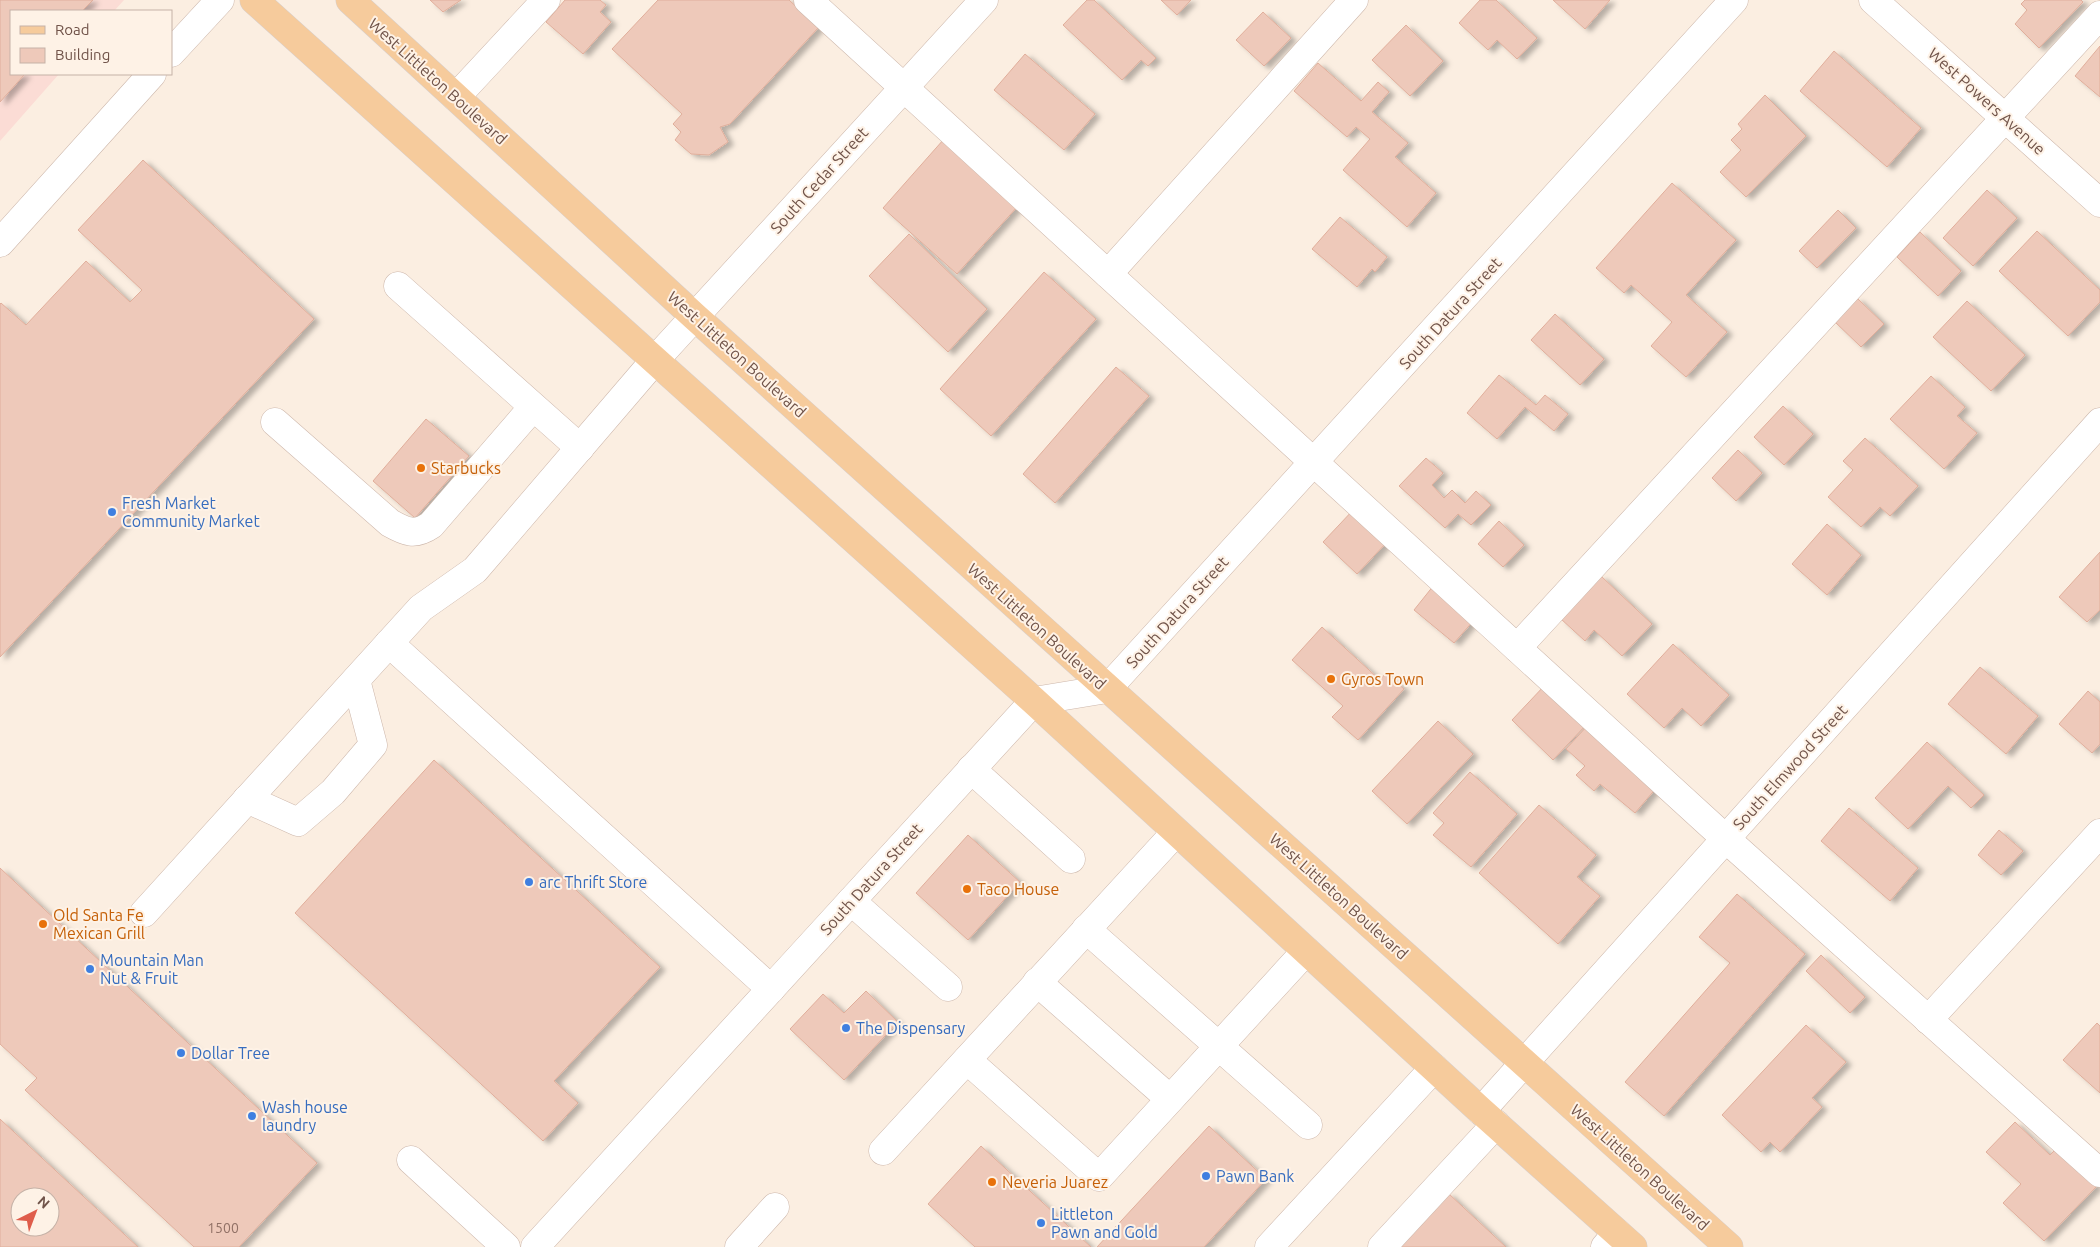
<svg xmlns="http://www.w3.org/2000/svg" width="2100" height="1247" font-family="Ubuntu,sans-serif">
  <style>
    .commercial { fill: #fbdcd5 }
    .building { fill: #eec9ba; stroke: #e0ae9b; fill-rule: evenodd; filter: url(#shadow) }
    .lines { fill: none; stroke-linecap: round; stroke-linejoin: round }
    .minor-casing { stroke: #cdb7ab; stroke-width: 29 }
    .major-casing { stroke: #d7cfcc; stroke-width: 29 }
    .minor { stroke: #fff; stroke-width: 28 }
    .major { stroke: #f6cb9c; stroke-width: 28 }
    .food-dot { fill: #e8710a; stroke: #fef2e6; stroke-width: 2 }
    .shop-dot { fill: #3f7fe0; stroke: #fef2e6; stroke-width: 2 }
    .labels { text-anchor: middle; dominant-baseline: central; stroke-width: 4; stroke-linejoin: round; paint-order: stroke }
    .number-label { font-size: 14px; fill: #907065 }
    .street-label { font-size: 16px; fill: #705349; stroke: #fef2e6 }
    .food-label { font-size: 16px; fill: #c56008; stroke: #fef2e6; text-anchor: start }
    .shop-label { font-size: 16px; fill: #366cbe; stroke: #fef2e6; text-anchor: start }
  </style>
  <defs>
    <filter id="shadow"><feDropShadow dx="5.5" dy="3" stdDeviation="2.5" flood-color="#0004"/></filter>
  </defs>
  <rect width="100%" height="100%" fill="#fbeee1"/>
  <polygon class="commercial" points="0,0 124,0 114,11 11,11 11,74 59,74 0,141"/>
  <g class="building">
    <polygon points="0,0 93,0 82,11 11,11 11,74 25,74 0,102"/>
    <polygon points="430,0 461,0 443,12"/>
    <polygon points="565,0 600,0 606,5 600,12 611,22 583,54 546,22"/>
    <polygon points="658,0 789,0 819,27 730,124 720,127 728,142 709,155 691,154 675,140 681,132 673,124 682,114 612,49"/>
    <polygon points="1087,0 1094,0 1156,58 1148,66 1141,60 1122,80 1063,25"/>
    <polygon points="1161,0 1191,0 1177,15"/>
    <polygon points="1480,0 1496,0 1537,38 1517,59 1497,40 1488,50 1459,23"/>
    <polygon points="1553,0 1610,0 1585,29"/>
    <polygon points="2025,0 2081,0 2083,2 2039,48 2015,24 2027,10 2021,4"/>
    <polygon points="1263,12 1291,38 1264,66 1236,40"/>
    <polygon points="1406,25 1443,61 1410,96 1372,60"/>
    <polygon points="2100,46 2100,97 2075,76"/>
    <polygon points="1834,51 1921,128 1887,167 1800,91"/>
    <polygon points="1025,54 1095,114 1064,150 994,90"/>
    <polygon points="1318,63 1361,101 1378,82 1389,92 1372,112 1408,143 1395,157 1436,193 1407,227 1343,170 1370,139 1356,127 1347,137 1294,91"/>
    <polygon points="1765,95 1806,136 1746,197 1720,172 1741,150 1731,140 1742,129 1738,124"/>
    <polygon points="944,139 1018,206 957,274 883,208"/>
    <polygon points="143,160 314,319 0,657 0,304 1,303 26,325 86,261 130,302 142,290 78,230"/>
    <polygon points="1672,183 1736,240 1686,295 1727,332 1686,377 1651,346 1672,322 1631,285 1624,293 1596,268"/>
    <polygon points="1987,190 2017,218 1973,266 1943,238"/>
    <polygon points="1838,210 1856,228 1817,268 1799,251"/>
    <polygon points="1340,217 1387,257 1375,272 1372,269 1357,287 1312,249"/>
    <polygon points="2037,231 2100,290 2100,302 2068,336 1999,271"/>
    <polygon points="1920,232 1961,271 1938,296 1897,257"/>
    <polygon points="909,234 987,309 948,352 869,276"/>
    <polygon points="1044,272 1096,319 991,436 940,389"/>
    <polygon points="1857,298 1884,324 1861,347 1834,321"/>
    <polygon points="1967,301 2025,355 1991,391 1933,337"/>
    <polygon points="1555,314 1604,359 1580,385 1531,340"/>
    <polygon points="1116,367 1149,396 1055,503 1023,474"/>
    <polygon points="1499,375 1536,405 1545,395 1568,414 1554,431 1525,407 1497,439 1467,413"/>
    <polygon points="1931,376 1965,407 1957,416 1977,433 1944,469 1890,419"/>
    <polygon points="1783,406 1813,434 1784,465 1754,437"/>
    <polygon points="426,419 469,456 415,518 373,481"/>
    <polygon points="1865,438 1918,486 1890,516 1880,507 1861,527 1828,497 1853,470 1843,461"/>
    <polygon points="1738,450 1762,473 1736,501 1712,478"/>
    <polygon points="1426,458 1443,473 1432,485 1444,498 1452,490 1465,503 1476,491 1491,505 1471,525 1458,514 1445,528 1399,486"/>
    <polygon points="1355,508 1389,540 1357,574 1323,542"/>
    <polygon points="1499,521 1524,545 1503,567 1478,544"/>
    <polygon points="1827,524 1861,555 1827,595 1792,564"/>
    <polygon points="2100,552 2100,610 2087,622 2059,597"/>
    <polygon points="1601,576 1652,624 1622,656 1594,630 1585,641 1561,619"/>
    <polygon points="1434,585 1475,619 1454,643 1414,610"/>
    <polygon points="1322,627 1380,680 1386,673 1404,689 1358,740 1332,717 1343,706 1292,660"/>
    <polygon points="1673,644 1729,695 1701,726 1682,708 1664,728 1627,694"/>
    <polygon points="1980,667 2038,716 2006,754 1948,704"/>
    <polygon points="1545,685 1587,724 1553,760 1512,720"/>
    <polygon points="2088,691 2100,702 2100,744 2092,753 2059,724"/>
    <polygon points="1438,721 1473,754 1407,824 1372,791"/>
    <polygon points="1588,725 1658,786 1635,813 1600,784 1594,791 1576,775 1585,766 1566,749"/>
    <polygon points="1927,742 1984,795 1971,808 1948,786 1908,829 1875,798"/>
    <polygon points="434,760 660,967 554,1081 578,1103 543,1141 295,913"/>
    <polygon points="1470,772 1517,814 1471,867 1433,835 1444,823 1433,813"/>
    <polygon points="1539,805 1596,855 1577,877 1600,896 1558,944 1479,873"/>
    <polygon points="1849,808 1918,868 1890,901 1821,841"/>
    <polygon points="1999,830 2023,851 2001,875 1978,855"/>
    <polygon points="968,835 1020,882 968,940 916,893"/>
    <polygon points="0,868 317,1163 239,1247 194,1247 25,1090 37,1078 0,1044"/>
    <polygon points="1737,894 1805,954 1664,1116 1625,1082 1730,963 1699,937"/>
    <polygon points="1821,955 1865,997 1850,1013 1806,971"/>
    <polygon points="866,991 898,1022 844,1080 790,1029 823,994 844,1013"/>
    <polygon points="2097,1023 2100,1026 2100,1093 2063,1060"/>
    <polygon points="1806,1025 1846,1062 1812,1098 1822,1107 1780,1152 1770,1142 1761,1152 1722,1115"/>
    <path d="M0,1119L138,1247H0ZM20,1197H50V1227H20Z"/>
    <polygon points="2015,1122 2050,1155 2057,1148 2097,1186 2044,1241 2003,1203 2021,1184 1986,1152"/>
    <polygon points="1209,1126 1266,1179 1204,1247 1097,1247"/>
    <polygon points="981,1146 1091,1247 975,1247 928,1204"/>
    <polygon points="1448,1193 1506,1247 1398,1247"/>
  </g>
  <g class="lines">
    <g class="minor-casing">
      <g id="minor">
        <polyline points="808,0 1726,839 2100,1173"/>
        <polyline points="1873,0 2100,203"/>
        <polyline points="171,53 220,0"/>
        <polyline points="456,97 546,0"/>
        <polyline points="0,243 152,74"/>
        <polyline points="1108,274 1354,0"/>
        <polyline points="398,286 580,448"/>
        <path d="M275,422L390,523C406,532 415,536 431,525L533,407"/>
        <polyline points="389,643 771,989"/>
        <polyline points="1517,648 2100,15"/>
        <polyline points="971,769 1071,859"/>
        <polyline points="247,799 298,822 333,792 373,745 356,680"/>
        <polyline points="851,901 948,987"/>
        <polyline points="144,913 421,608 475,570 655,360 984,0"/>
        <polyline points="1086,929 1308,1125"/>
        <polyline points="1037,982 1170,1099"/>
        <polyline points="1928,1020 2100,833"/>
        <polyline points="967,1060 1099,1177 1306,951"/>
        <polyline points="1481,1111 2100,422"/>
        <polyline points="883,1151 1176,832"/>
        <polyline points="411,1160 506,1247"/>
        <polyline points="535,1247 1034,701 1107,689 1734,0"/>
        <polyline points="739,1247 775,1207"/>
        <polyline points="1269,1247 1434,1068"/>
        <polyline points="1382,1247 1496,1124"/>
        <polyline points="1605,1247 1617,1233"/>
      </g>
    </g>
    <g class="major-casing">
      <g id="major">
        <polyline points="254,0 1034,701 1481,1111 1633,1247"/>
        <polyline points="350,0 694,316 1729,1247"/>
      </g>
    </g>
    <use href="#minor" class="minor"/>
    <use href="#major" class="major"/>
  </g>
  <g class="food-dot">
    <circle cx="421" cy="468" r="5"/>
    <circle cx="1331" cy="679" r="5"/>
    <circle cx="967" cy="889" r="5"/>
    <circle cx="43" cy="924" r="5"/>
    <circle cx="992" cy="1182" r="5"/>
  </g>
  <g class="shop-dot">
    <circle cx="112" cy="512" r="5"/>
    <circle cx="529" cy="882" r="5"/>
    <circle cx="90" cy="969" r="5"/>
    <circle cx="846" cy="1028" r="5"/>
    <circle cx="181" cy="1053" r="5"/>
    <circle cx="252" cy="1116" r="5"/>
    <circle cx="1206" cy="1176" r="5"/>
    <circle cx="1041" cy="1223" r="5"/>
  </g>
  <g class="labels">
    <g class="number-label">
      <text x="223" y="1228">1500</text>
    </g>
    <g class="street-label">
      <text transform="translate(438 81) rotate(42)">West Littleton Boulevard</text>
      <text transform="translate(1987 101) rotate(42)">West Powers Avenue</text>
      <text transform="translate(819 180) rotate(-48)">South Cedar Street</text>
      <text transform="translate(1450 313) rotate(-48)">South Datura Street</text>
      <text transform="translate(737 354) rotate(42)">West Littleton Boulevard</text>
      <text transform="translate(1177 612) rotate(-48)">South Datura Street</text>
      <text transform="translate(1037 626) rotate(42)">West Littleton Boulevard</text>
      <text transform="translate(1790 767) rotate(-48)">South Elmwood Street</text>
      <text transform="translate(871 879) rotate(-48)">South Datura Street</text>
      <text transform="translate(1339 896) rotate(42)">West Littleton Boulevard</text>
      <text transform="translate(1640 1167) rotate(42)">West Littleton Boulevard</text>
    </g>
    <g class="food-label">
      <text x="431" y="468">Starbucks</text>
      <text x="1341" y="679">Gyros Town</text>
      <text x="977" y="889">Taco House</text>
      <text x="53" y="915">Old Santa Fe<tspan x="53" dy="18">Mexican Grill</tspan></text>
      <text x="1002" y="1182">Neveria Juarez</text>
    </g>
    <g class="shop-label">
      <text x="122" y="503">Fresh Market<tspan x="122" dy="18">Community Market</tspan></text>
      <text x="539" y="882">arc Thrift Store</text>
      <text x="100" y="960">Mountain Man<tspan x="100" dy="18">Nut &amp; Fruit</tspan></text>
      <text x="856" y="1028">The Dispensary</text>
      <text x="191" y="1053">Dollar Tree</text>
      <text x="262" y="1107">Wash house<tspan x="262" dy="18">laundry</tspan></text>
      <text x="1216" y="1176">Pawn Bank</text>
      <text x="1051" y="1214">Littleton<tspan x="1051" dy="18">Pawn and Gold</tspan></text>
    </g>
  </g>
  <rect x="10" y="10" width="162" height="65" fill="#fef2e6" stroke="#c5b2a7"/>
  <rect x="20" y="26" width="25" height="8" fill="#f6cb9c" stroke="#c5b2a7"/>
  <text x="55" y="35" font-size="15" fill="#705349">Road</text>
  <rect x="20" y="48" width="25" height="15" fill="#eec9ba" stroke="#c5b2a7"/>
  <text x="55" y="60" font-size="15" fill="#705349">Building</text>
  <g transform="translate(35 1212) rotate(42)"><circle r="24" fill="#fef2e6" stroke="#c5b2a7"/>
  <path d="M0-4L9 19L0 12L-9 19Z" fill="#df5d4b"/>
  <text y="-8" font-size="14" font-weight="bold" text-anchor="middle" fill="#705349">N</text>
  </g>
</svg>
